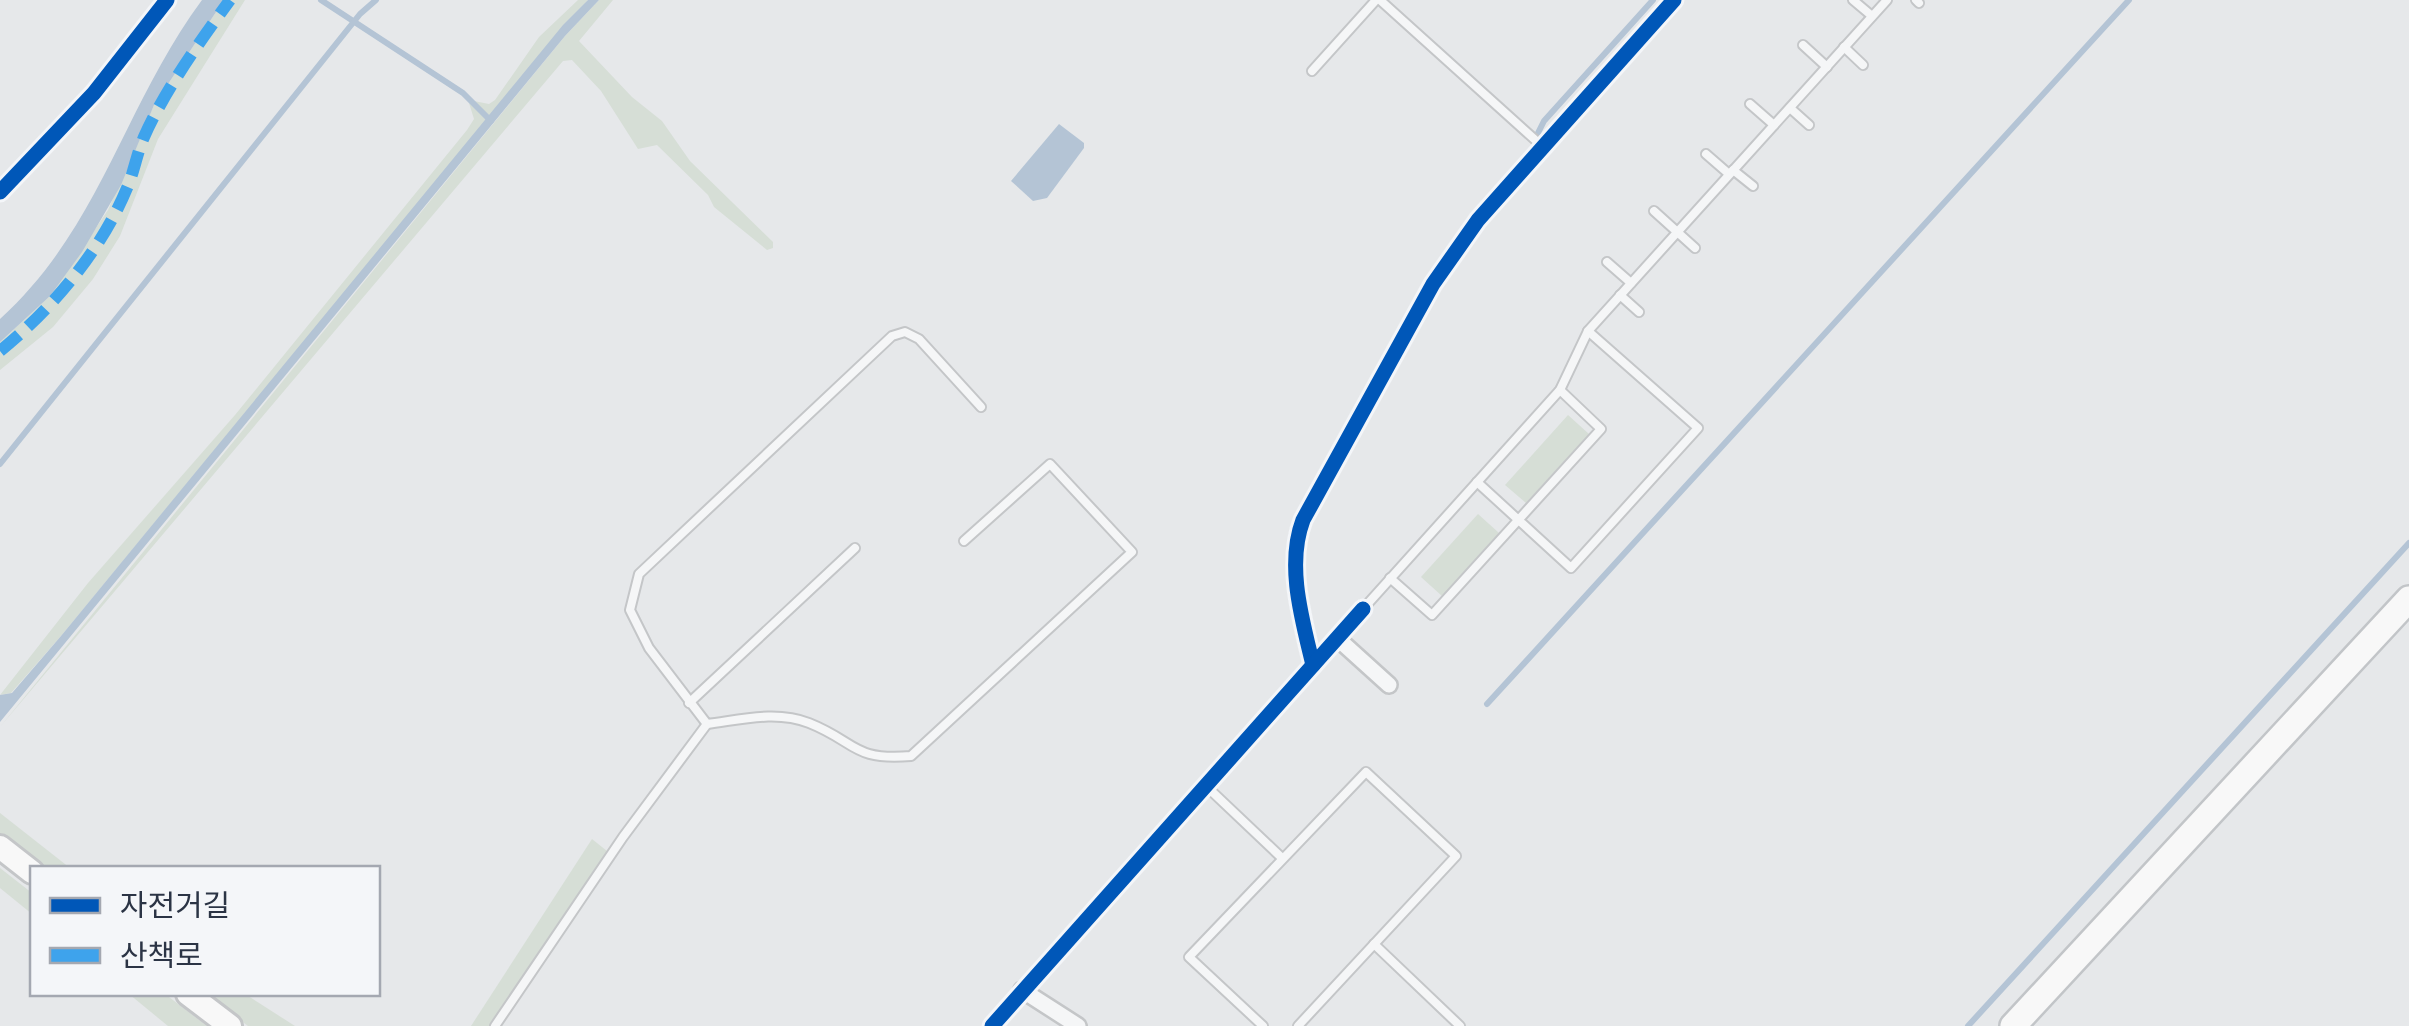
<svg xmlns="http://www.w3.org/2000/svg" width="2409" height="1026" font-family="'DejaVu Sans','Noto Sans KR',sans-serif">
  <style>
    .green { fill: #d6ded6 }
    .water { fill: #b4c4d5 }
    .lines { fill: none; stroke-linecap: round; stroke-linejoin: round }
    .stream { stroke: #b4c4d5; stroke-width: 6 }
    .service-casing { stroke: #c4c6c8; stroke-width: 12 }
    .minor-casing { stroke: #c4c6c8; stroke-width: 20 }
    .secondary-casing { stroke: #c4c6c8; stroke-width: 28 }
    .primary-casing { stroke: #c2c5c8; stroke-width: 30 }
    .service { stroke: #f5f6f7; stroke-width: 8 }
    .minor { stroke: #f5f6f7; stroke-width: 15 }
    .secondary { stroke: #f8f8f8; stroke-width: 22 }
    .primary { stroke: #f8f8f8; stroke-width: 25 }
    .quiet { stroke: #3ea3ec; stroke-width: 12; stroke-dasharray: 25 12; stroke-linecap: butt }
    .cycleway-casing { stroke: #f4f6f9; stroke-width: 21 }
    .cycleway { stroke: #0057b8; stroke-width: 15 }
  </style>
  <rect width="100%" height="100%" fill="#e6e8ea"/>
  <g class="green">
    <polygon points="224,0 245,0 158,139 120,236 93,279 53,327 0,370 0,342 50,296 108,210 154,105"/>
    <polygon points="578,0 588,0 490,117 474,101 489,104 495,100 539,37"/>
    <polygon points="599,0 613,0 579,41 632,97 662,121 690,161 773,242 773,248 767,250 714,207 708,195 657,145 638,149 601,91 572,60 563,61 0,727 565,36"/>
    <polygon points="469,103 487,120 61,636 11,693 0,695 88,583 235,415 467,130 474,119"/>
    <polygon points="1568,415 1589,434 1526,503 1505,485"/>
    <polygon points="1478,514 1499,533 1442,596 1421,577"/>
    <polygon points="0,813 70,868 43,868 0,835"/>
    <polygon points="592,839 607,851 489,1026 471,1026"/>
    <polygon points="0,868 32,893 32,914 0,888"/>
    <polygon points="129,994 165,994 207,1026 168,1026"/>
    <polygon points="206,994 245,994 295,1026 248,1026"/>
  </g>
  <g class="water">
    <path d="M202,0H224L154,105L121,185L82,252L50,296L0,342V319C101,227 123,107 202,0Z"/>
    <polygon points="588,0 599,0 565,36 0,722 0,695 12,693 61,636 563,25"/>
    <polygon points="1059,124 1084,143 1084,148 1047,198 1033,201 1011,181"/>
  </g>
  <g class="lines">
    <g class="stream">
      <polyline points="321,0 463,93 491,121"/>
      <polyline points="1538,133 1544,121 1653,0"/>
      <polyline points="0,464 360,14 376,0"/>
      <polyline points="1487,704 2129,0"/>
      <polyline points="1968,1026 2409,543"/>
    </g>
    <g class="service-casing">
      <g id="service">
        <polyline points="1380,0 1542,146"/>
        <polyline points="1853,0 1872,16"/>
        <polyline points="1916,0 1919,3"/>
        <polyline points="1803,45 1827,67"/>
        <polyline points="1844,47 1863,65"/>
        <polyline points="1312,71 1376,0"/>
        <polyline points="1750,104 1774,125"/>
        <polyline points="1790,108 1809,125"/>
        <polyline points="1706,154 1729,174"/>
        <polyline points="1733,170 1753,186"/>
        <polyline points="1654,211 1695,248"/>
        <polyline points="1607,262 1631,283"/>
        <polyline points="1620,295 1639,312"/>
        <polyline points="1477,482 1571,568 1698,428 1588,331"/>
        <path d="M964,541L1050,464L1132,552L911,756C852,761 857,742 809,723C776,710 740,720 707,724L649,648L630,610L639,574L892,336L905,332L919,339L981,407"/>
        <polyline points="1390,578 1432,615 1601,429 1560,390"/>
        <polyline points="1363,609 1560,390 1588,331 1887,0"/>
        <polyline points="689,703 855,548"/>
        <polyline points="1205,785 1282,858"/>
        <polyline points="1374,944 1460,1026"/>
        <polyline points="495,1026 623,837 707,724"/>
        <polyline points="1263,1026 1189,957 1366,772 1456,856 1298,1026"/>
      </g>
    </g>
    <g class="minor-casing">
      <g id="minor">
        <polyline points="0,192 94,93 167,0"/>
        <polyline points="1337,638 1389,685"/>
        <path d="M1313,665C1302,619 1286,565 1303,520L1433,284L1478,220L1674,0"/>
        <polyline points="1022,990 1078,1026"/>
        <polyline points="992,1026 1363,609"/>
      </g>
    </g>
    <g class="secondary-casing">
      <g id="secondary">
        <polyline points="0,847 32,872"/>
        <polyline points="188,994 230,1026"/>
      </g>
    </g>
    <g class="primary-casing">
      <polyline id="primary" points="2013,1026 2409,599"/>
    </g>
    <use href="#service" class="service"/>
    <use href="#minor" class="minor"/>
    <use href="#secondary" class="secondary"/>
    <use href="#primary" class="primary"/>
    <path class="quiet" d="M0,351C52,309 101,251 127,188C134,172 137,153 144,137C166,88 199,43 230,0"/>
    <g class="cycleway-casing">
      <g id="cycleway">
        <polyline points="0,192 94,93 167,0"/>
        <path d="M1313,665C1302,619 1286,565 1303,520L1433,284L1478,220L1674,0"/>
        <polyline points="992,1026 1363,609"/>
      </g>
    </g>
    <use href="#cycleway" class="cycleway"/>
  </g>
  <rect x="30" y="866" width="350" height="130" fill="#f4f6f9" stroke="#a4a8b1" stroke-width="2.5"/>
  <rect x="50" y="898" width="50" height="15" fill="#0057b8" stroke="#a4a8b1" stroke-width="2.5"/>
  <text x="120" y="916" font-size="30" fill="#2b3445">자전거길</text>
  <rect x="50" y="948" width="50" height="15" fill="#3ea3ec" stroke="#a4a8b1" stroke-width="2.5"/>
  <text x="120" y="966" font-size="30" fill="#2b3445">산책로</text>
</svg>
